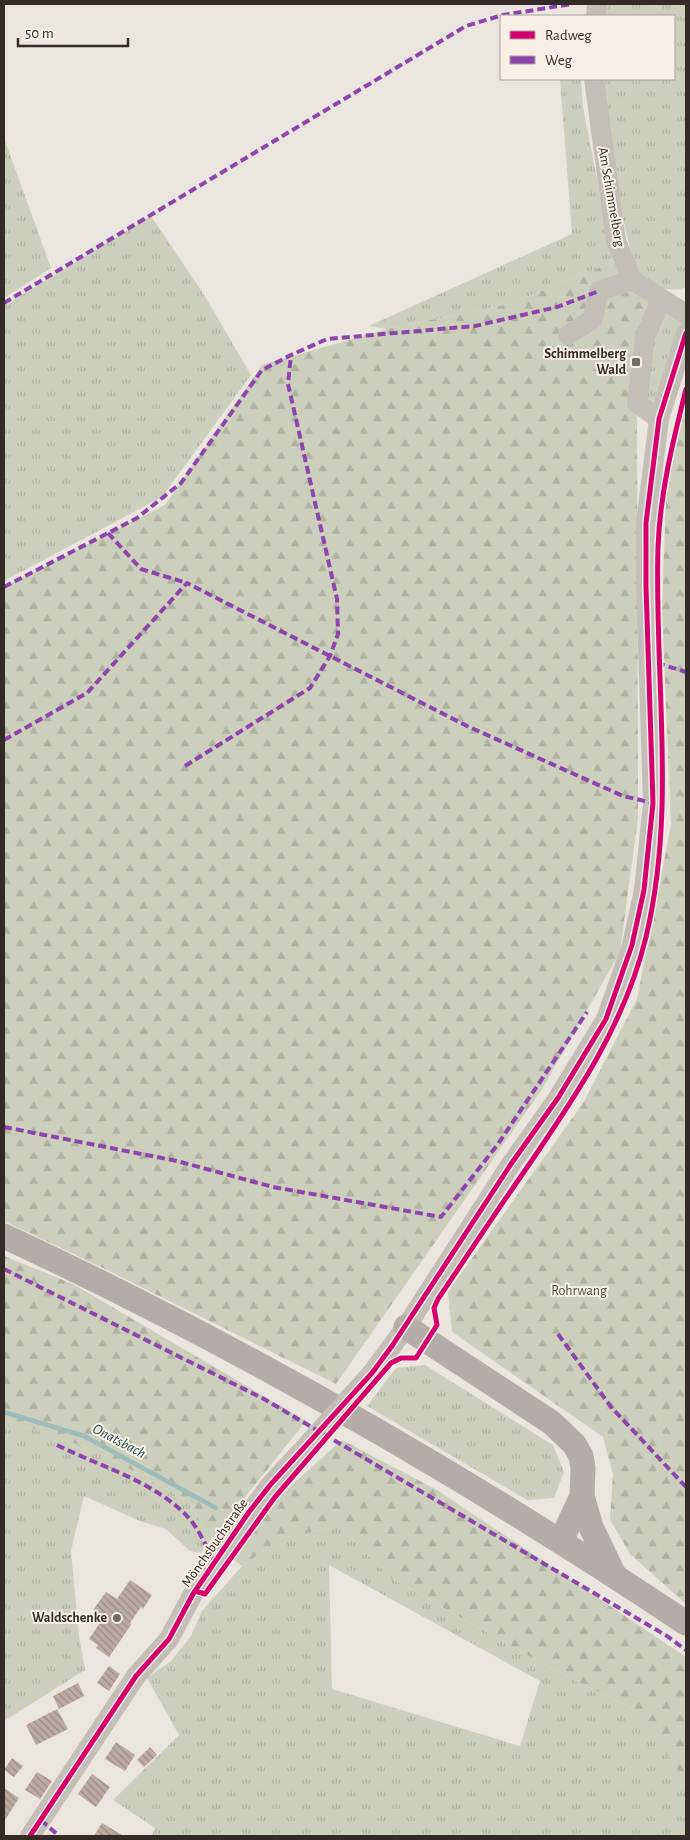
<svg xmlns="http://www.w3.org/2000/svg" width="690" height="1840" font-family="'Alegreya Sans',sans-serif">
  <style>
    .grass { fill: url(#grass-tufts); fill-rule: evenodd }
    .forest { fill: url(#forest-firs) }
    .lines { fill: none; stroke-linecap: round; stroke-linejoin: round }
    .stream { stroke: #9dbcbb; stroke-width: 4.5 }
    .building { fill: url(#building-back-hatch) }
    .minor { stroke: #c4beb9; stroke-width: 20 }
    .major { stroke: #b3aca8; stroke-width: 25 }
    .minor-bridge { stroke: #c4beb9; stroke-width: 20 }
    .quiet { stroke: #8e44ad; stroke-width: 4; stroke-dasharray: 8 4; stroke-linecap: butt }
    .cycleway-casing { stroke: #f8f0e7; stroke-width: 8 }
    .cycleway { stroke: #d6006c; stroke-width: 5 }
    .poi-dot { fill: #746c68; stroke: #f8f0e7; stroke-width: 2 }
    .labels { text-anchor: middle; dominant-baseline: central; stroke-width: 4; stroke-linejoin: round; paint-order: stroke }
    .street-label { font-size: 14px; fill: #342b28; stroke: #f8f0e7 }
    .poi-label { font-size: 14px; font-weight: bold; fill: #342b28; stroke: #f8f0e7; text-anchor: end }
    .park-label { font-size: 14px; fill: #44502d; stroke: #f8f0e7 }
    .water-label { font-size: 15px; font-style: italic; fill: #205052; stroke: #f8f0e7 }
  </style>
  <defs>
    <pattern id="grass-tufts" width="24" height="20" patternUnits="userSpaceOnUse" patternTransform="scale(1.25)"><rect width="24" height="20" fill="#cccfbb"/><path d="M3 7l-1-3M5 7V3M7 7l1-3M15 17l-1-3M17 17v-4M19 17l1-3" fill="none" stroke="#b0b2a1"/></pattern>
    <pattern id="forest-firs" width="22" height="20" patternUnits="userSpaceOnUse" patternTransform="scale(1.25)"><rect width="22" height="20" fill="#cccfbb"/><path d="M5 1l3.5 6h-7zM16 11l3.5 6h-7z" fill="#b0b2a1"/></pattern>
    <pattern id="building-back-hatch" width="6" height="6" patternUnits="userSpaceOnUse" patternTransform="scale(1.25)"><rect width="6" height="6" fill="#bdaaa3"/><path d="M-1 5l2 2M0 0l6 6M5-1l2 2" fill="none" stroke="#9a8b85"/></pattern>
  </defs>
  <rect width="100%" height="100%" fill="#ebe5e0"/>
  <g class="grass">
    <path d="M603,4H686V287C670,293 654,288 642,276C624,259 606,110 603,79H674V16H602Z"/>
    <polygon points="560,79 581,79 583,107 613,262 509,304 387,329 369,326 572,234"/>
    <polygon points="4,138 51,268 4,298"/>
    <polygon points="151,216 203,293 251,375 162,497 4,581 4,306"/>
    <polygon points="658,305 686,320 655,417 637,403"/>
    <polygon points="425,1365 553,1445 564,1472 554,1498 527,1500 367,1406 396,1368"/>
    <polygon points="4,1423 38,1430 96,1451 190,1502 210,1541 201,1553 190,1551 166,1529 140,1521 84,1496 71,1551 79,1636 85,1670 4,1721"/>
    <path d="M340,1526L391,1578L545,1665L635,1710L686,1780V1836H151L155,1828L113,1800L179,1735L147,1678L171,1661L191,1636L202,1611L242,1566L282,1538ZM329,1565L540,1681L520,1746L332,1689Z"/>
  </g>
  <g class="forest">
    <polygon points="613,262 629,284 658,305 637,403 638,818 620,952 542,1089 336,1384 105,1269 4,1221 4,587 165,505 262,365 387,329 509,304"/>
    <polygon points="686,403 686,1604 630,1554 610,1520 613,1474 603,1437 452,1332 448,1292 583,1103 637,999 671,825 662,609 667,468"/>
    <polygon points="4,1256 73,1284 306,1421 210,1541 190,1502 96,1451 38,1430 4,1423"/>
    <polygon points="342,1440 437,1490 686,1657 686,1780 635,1710 545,1665 391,1578 340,1526 282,1538 242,1566 226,1555 268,1506"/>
  </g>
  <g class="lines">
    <polyline class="stream" points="4,1412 84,1436 216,1508"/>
  </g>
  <g class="building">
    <polygon points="130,1580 152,1595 143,1609 141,1607 130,1623 131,1625 109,1657 96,1648 98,1645 89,1639 103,1618 93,1610 106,1592 117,1599"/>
    <polygon points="109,1666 120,1674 109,1691 97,1683"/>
    <polygon points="78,1683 84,1696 59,1709 53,1696"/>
    <polygon points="57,1709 68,1729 36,1745 26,1725"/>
    <polygon points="116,1742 135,1755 125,1771 105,1759"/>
    <polygon points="150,1747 157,1755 144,1767 137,1760"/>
    <polygon points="12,1758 23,1766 14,1777 4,1770"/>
    <polygon points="37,1772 52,1781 40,1799 25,1790"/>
    <polygon points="92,1774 110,1787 96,1807 78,1794"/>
    <polygon points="4,1788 19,1798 5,1820 4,1819"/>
    <polygon points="102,1823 124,1836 94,1836"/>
  </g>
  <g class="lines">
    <g class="minor">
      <polyline points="596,16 597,4"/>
      <polyline points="594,79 616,241 632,280 686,314"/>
      <polyline points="568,335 593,319 599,291 632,280"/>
      <polyline points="659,419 637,403 645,337 661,300"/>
      <polyline points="372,1373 406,1327 511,1164 558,1098 606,1019 632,945 644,890 653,803 646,586 646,523 659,419 686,333"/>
      <polyline points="30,1836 136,1676 169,1639 193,1594 231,1538 271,1484 309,1443"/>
    </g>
    <g class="major">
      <path d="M4,1236C242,1347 468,1478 686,1623"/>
      <polyline points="406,1327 552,1423 574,1444 581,1456 583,1468 582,1496 561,1541"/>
      <polyline points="582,1496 591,1527 614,1575"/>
    </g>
    <polyline class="minor-bridge" points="309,1443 372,1373"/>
    <g class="quiet">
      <polyline points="4,303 466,26 503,15 572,4"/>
      <polyline points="108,533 141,569 187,583"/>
      <polyline points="4,587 137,518 181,483 262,370 291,355 327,339 475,326 557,307 599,291"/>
      <polyline points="657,663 686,672"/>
      <polyline points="4,740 87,693 187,583 467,726 623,796 653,803"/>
      <polyline points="185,766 310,688 330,656 338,634 337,599 288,384 291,355"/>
      <polyline points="4,1127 177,1161 273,1187 441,1217 498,1144 587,1012"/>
      <polyline points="4,1269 264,1399 667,1636 686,1650"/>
      <polyline points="558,1334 611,1407 686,1487"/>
      <path d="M57,1445C99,1466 150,1480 184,1513C198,1526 206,1546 214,1562"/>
      <polyline points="41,1820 59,1836"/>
    </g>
    <g class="cycleway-casing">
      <g id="cycleway">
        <path d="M195,1591L205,1594L275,1497L391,1363L401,1358H416L437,1325L434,1308L438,1299C467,1256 496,1212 526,1169C576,1096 625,1024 646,937C677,808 654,677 658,547C660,493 673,441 686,389"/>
        <polyline points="30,1836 136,1676 169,1639 193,1594 249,1512 271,1484 372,1373 392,1346 511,1164 558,1098 606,1019 632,945 644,890 653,803 646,586 646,523 659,419 686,333"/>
      </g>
    </g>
    <use href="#cycleway" class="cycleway"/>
  </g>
  <g class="poi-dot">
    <rect x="631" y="357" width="10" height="10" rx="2.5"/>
    <circle cx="117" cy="1618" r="5"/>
  </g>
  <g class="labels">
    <g class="street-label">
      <text transform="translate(611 197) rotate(80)">Am Schimmelberg</text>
      <text transform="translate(215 1543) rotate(-55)">Mönchsbuchstraße</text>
    </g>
    <g class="poi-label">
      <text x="626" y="354">Schimmelberg<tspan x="626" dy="16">Wald</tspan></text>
      <text x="107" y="1618">Waldschenke</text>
    </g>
    <g class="park-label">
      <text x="579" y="1291">Rohrwang</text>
    </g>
    <g class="water-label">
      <text transform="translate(119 1441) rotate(28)">Onatsbach</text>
    </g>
  </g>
  <rect width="690" height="1840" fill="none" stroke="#342b28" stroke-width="10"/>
  <rect x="500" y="15" width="175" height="65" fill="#f8f0e7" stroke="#aaa19b"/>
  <rect x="510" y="31" width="25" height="8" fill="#d6006c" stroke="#aaa19b"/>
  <text x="545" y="40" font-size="15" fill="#342b28">Radweg</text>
  <rect x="510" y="56" width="25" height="8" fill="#8e44ad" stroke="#aaa19b"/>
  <text x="545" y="65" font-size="15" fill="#342b28">Weg</text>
  <path d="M18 38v8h110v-8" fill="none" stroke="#342b28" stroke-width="2.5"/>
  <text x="25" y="38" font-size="15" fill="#342b28" stroke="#f8f0e7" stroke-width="4" paint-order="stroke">50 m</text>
</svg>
